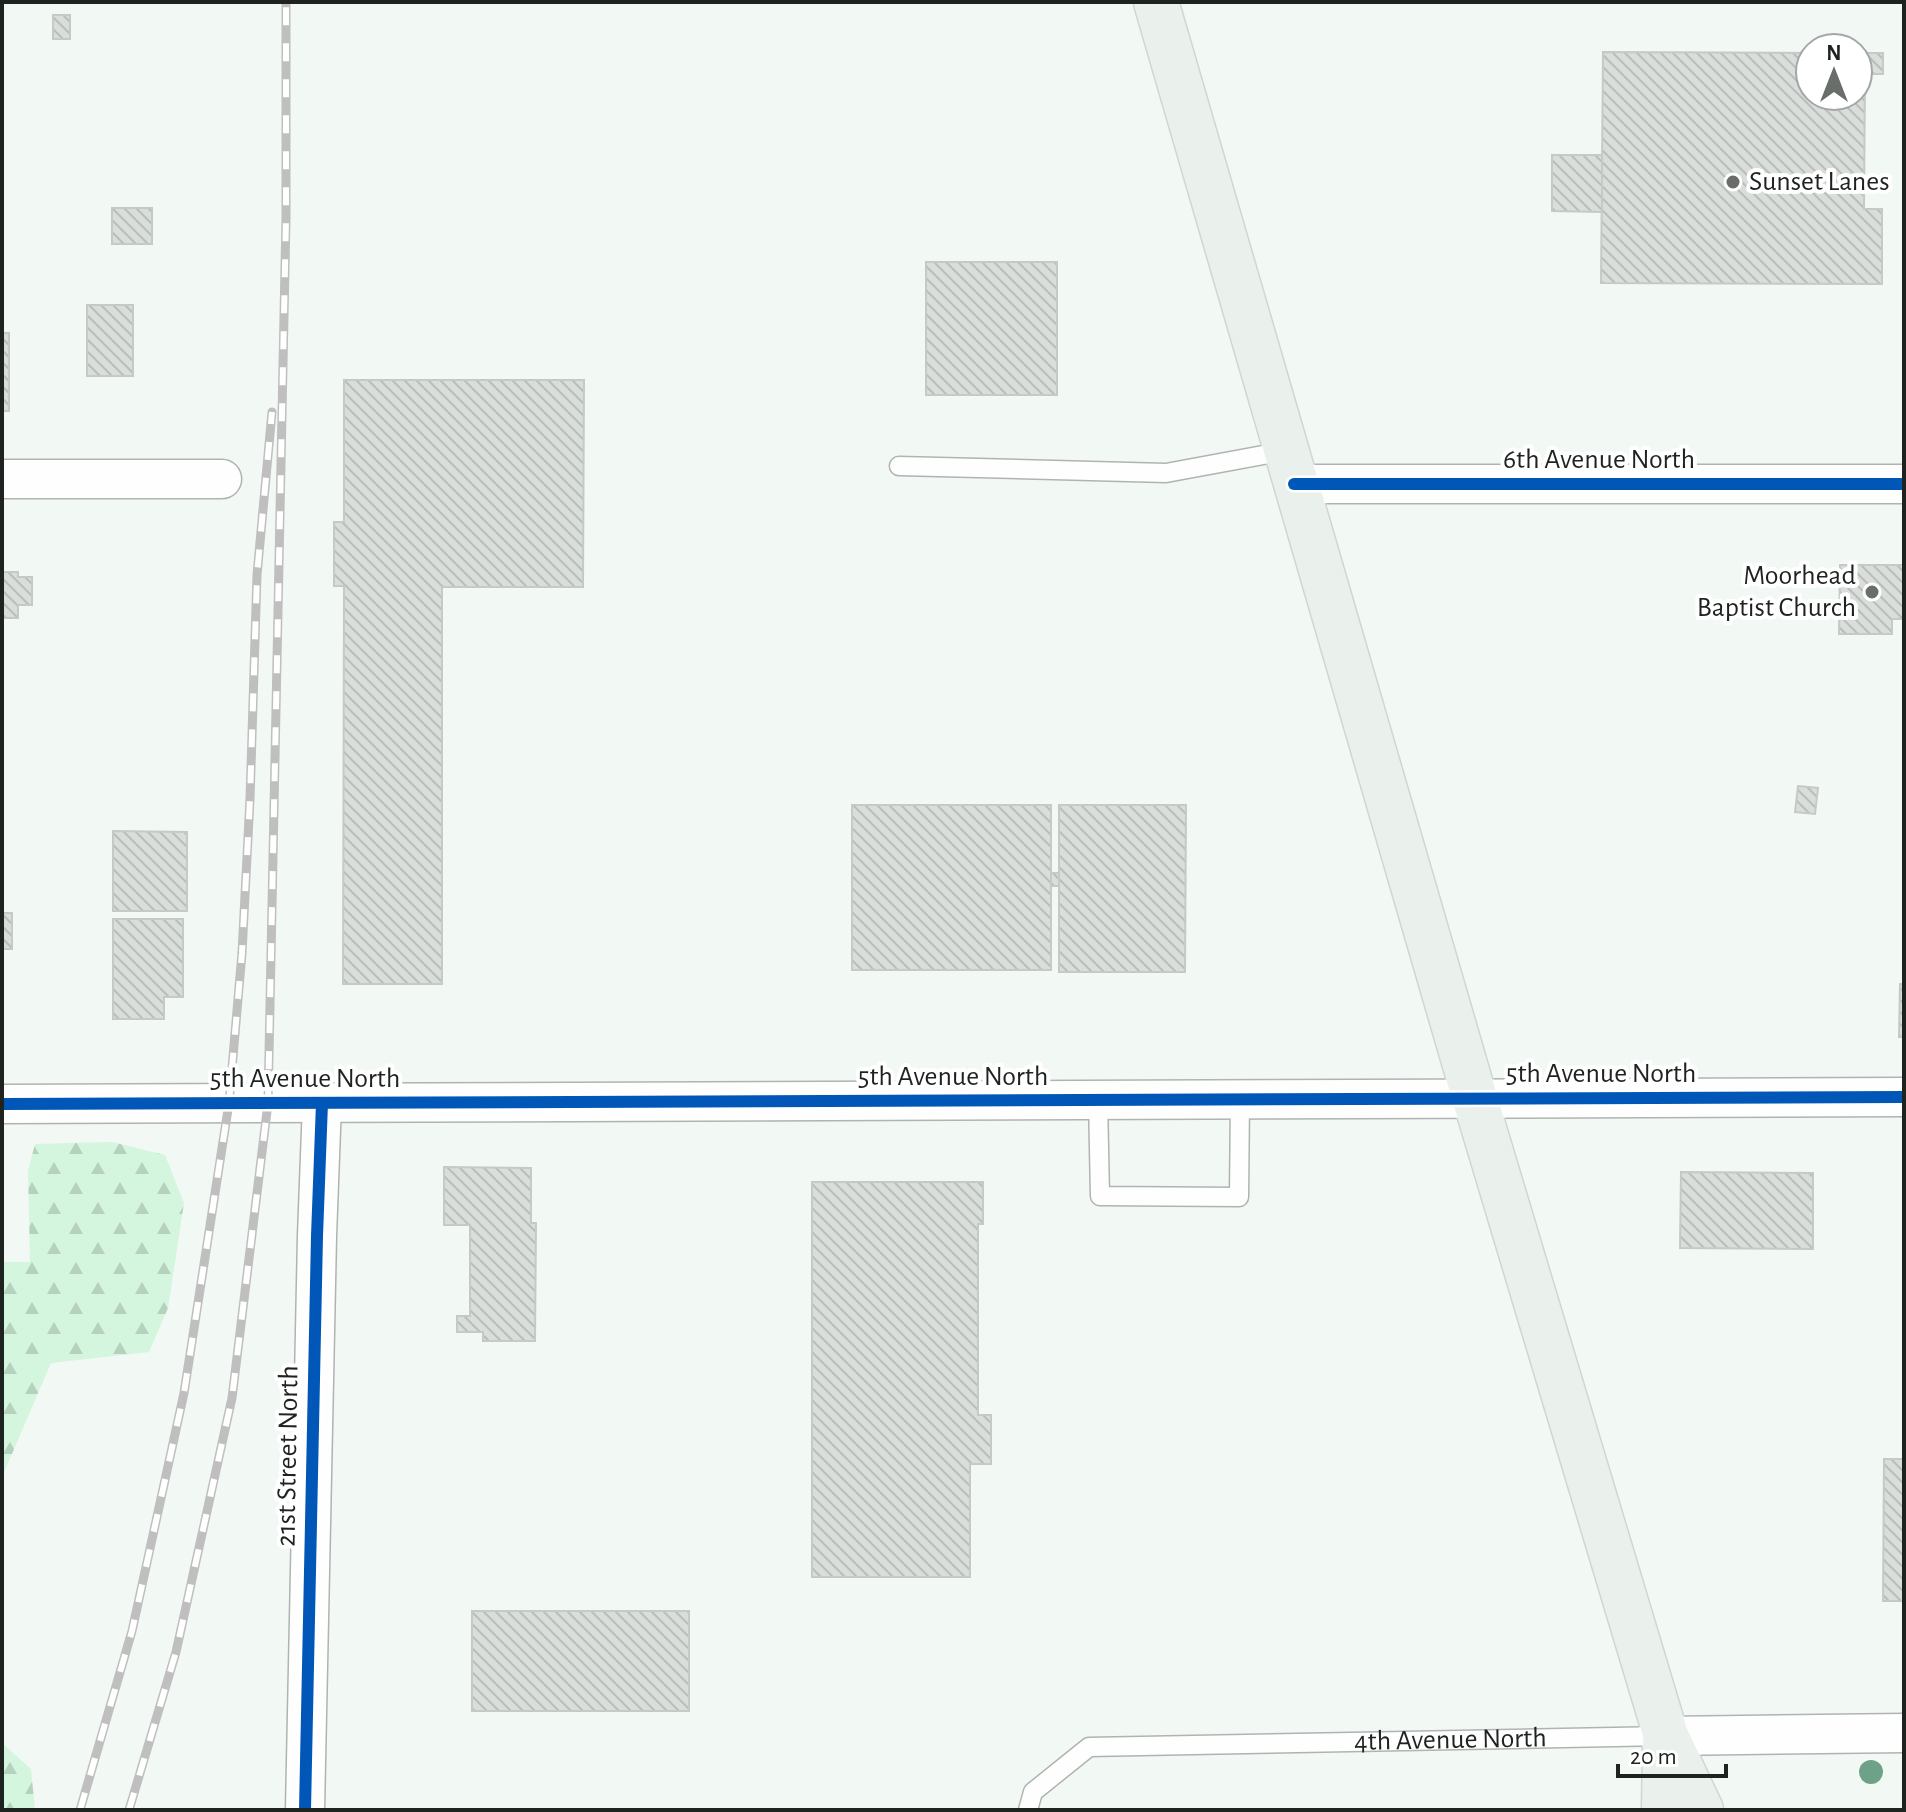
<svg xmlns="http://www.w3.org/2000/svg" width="1906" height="1812" font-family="'Alegreya Sans',sans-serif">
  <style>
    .forest { fill: url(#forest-firs) }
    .building { fill: url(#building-back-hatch); stroke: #c5cac6; stroke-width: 2 }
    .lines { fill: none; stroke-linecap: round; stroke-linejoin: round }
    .lane-casing { stroke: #b0b4b1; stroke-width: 21 }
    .street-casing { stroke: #b0b4b1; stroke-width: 41 }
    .primary-casing { stroke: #d2d5d3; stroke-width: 47 }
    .lane { stroke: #fdfefd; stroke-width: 18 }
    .street { stroke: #fdfefd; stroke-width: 38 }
    .primary { stroke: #eaf0eb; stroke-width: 44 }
    .rail-casing { stroke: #bebfbe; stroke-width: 9 }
    .rail { stroke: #fff; stroke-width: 6; stroke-dasharray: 18; stroke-linecap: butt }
    .cycleway-casing { stroke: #fff; stroke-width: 17 }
    .cycleway { stroke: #0057b8; stroke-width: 12 }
    .tree { fill: #6da288 }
    .poi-dot { fill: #696e6a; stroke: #fff; stroke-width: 3 }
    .labels { text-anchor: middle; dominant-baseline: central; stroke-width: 8; stroke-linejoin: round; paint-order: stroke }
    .poi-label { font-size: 28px; fill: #1f2320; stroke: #fff; text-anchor: start }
    .street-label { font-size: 28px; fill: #1f2320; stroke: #fff }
  </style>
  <defs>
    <pattern id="forest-firs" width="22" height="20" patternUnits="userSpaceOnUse" patternTransform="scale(2)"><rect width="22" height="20" fill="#d4f5de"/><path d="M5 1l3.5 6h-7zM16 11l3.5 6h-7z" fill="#b6d2be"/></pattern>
    <pattern id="building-back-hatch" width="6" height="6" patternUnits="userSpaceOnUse" patternTransform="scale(2)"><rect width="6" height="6" fill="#d9deda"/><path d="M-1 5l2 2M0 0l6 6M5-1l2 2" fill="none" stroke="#babebb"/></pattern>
  </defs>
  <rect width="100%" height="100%" fill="#f2f8f3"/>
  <g class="forest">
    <polygon points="112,1142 165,1155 184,1203 168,1308 149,1352 51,1363 2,1477 2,1262 30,1262 28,1171 35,1144"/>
    <polygon points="2,1743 31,1769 35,1810 2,1810"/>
  </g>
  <g class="building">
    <rect x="53" y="15" width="17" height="24"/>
    <polygon points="1603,52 1810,53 1810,96 1858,96 1858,53 1883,53 1883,74 1865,74 1864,209 1882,209 1882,284 1601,283"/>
    <polygon points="1552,155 1602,155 1602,212 1552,211"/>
    <rect x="112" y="208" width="40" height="36"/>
    <rect x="926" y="262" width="131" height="133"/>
    <rect x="87" y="305" width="46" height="71"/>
    <rect x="2" y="333" width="7" height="78"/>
    <polygon points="344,380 584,380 583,587 442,587 442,984 343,984 344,586 334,586 334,522 344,522"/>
    <polygon points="1840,565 1904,565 1904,619 1892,619 1892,634 1839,634"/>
    <polygon points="2,572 18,572 18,577 32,577 32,605 18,605 18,618 2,618"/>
    <polygon points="1798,786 1818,788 1815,814 1795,812"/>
    <rect x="852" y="805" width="199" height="165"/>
    <polygon points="1059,805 1186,805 1185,972 1059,972"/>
    <polygon points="113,831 187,832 187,911 113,911"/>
    <rect x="1051" y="873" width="8" height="13"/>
    <rect x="2" y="913" width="10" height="36"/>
    <polygon points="113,919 183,919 183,997 164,997 164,1019 113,1019"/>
    <polygon points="1900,984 1904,984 1904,1037 1899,1037"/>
    <polygon points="444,1167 531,1168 531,1223 536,1223 535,1341 483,1341 483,1332 457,1332 457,1316 470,1316 470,1225 444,1225"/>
    <polygon points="1681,1172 1813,1173 1813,1249 1680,1248"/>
    <polygon points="812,1182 983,1182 983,1224 978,1224 978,1415 991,1415 991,1464 970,1464 970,1577 812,1577"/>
    <polygon points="1884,1459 1904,1459 1904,1601 1883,1601"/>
    <rect x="472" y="1611" width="217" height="100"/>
  </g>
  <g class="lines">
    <g class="lane-casing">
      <g id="lane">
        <polyline points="899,466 1166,473 1285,451"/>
        <polyline points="1098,1100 1100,1196 1239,1197 1240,1099"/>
        <path id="s1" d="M1028,1810L1033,1792L1089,1747L1666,1736"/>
      </g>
    </g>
    <g class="street-casing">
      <g id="street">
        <polyline points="2,479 222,479"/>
        <polyline points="1294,484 1904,484"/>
        <polyline points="2,1104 1904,1097"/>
        <polyline points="1666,1736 1904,1733"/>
        <polyline points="305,1810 317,1236 322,1103"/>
      </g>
    </g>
    <g class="primary-casing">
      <g id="primary">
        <polyline points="1156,2 1475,1099 1666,1736 1701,1810"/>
        <polyline points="1664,1810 1665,1743"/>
      </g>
    </g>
    <use href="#lane" class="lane"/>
    <use href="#street" class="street"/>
    <use href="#primary" class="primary"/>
    <g class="rail-casing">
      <g id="rail">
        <polyline points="80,1810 132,1631 184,1393 229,1103 242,953 250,799 257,575 272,412"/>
        <polyline points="129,1810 176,1652 232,1398 268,1103 286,218 286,2"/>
      </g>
    </g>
    <use href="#rail" class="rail"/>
    <g class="cycleway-casing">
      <g id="cycleway">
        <polyline points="1294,484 1904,484"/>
        <polyline points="2,1104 1904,1097"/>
        <polyline points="305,1810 317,1236 322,1103"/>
      </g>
    </g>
    <use href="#cycleway" class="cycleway"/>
  </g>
  <circle class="tree" cx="1871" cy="1772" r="12"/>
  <g class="poi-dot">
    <circle cx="1733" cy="182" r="8"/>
    <circle cx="1872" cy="592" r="8"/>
  </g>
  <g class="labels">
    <g class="poi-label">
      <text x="1749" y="182">Sunset Lanes</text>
      <text x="1856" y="576" text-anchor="end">Moorhead<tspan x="1856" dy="32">Baptist Church</tspan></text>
    </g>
    <g class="street-label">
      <text x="1599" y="460">6th Avenue North</text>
      <text x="1601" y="1074">5th Avenue North</text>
      <text x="953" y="1077">5th Avenue North</text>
      <text x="305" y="1079">5th Avenue North</text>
      <text transform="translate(288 1456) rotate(-89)">21st Street North</text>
      <text stroke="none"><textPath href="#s1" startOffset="452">4th Avenue North</textPath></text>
    </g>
  </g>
  <rect width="1906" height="1812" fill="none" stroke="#1f2320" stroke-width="8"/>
  <g transform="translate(1834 72)"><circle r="38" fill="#ffffff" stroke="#a5a7a6" stroke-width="2"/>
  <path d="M0-6L14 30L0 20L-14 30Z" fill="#696e6a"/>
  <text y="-12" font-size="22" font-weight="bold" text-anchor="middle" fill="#1f2320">N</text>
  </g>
  <path d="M1618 1764v12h108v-12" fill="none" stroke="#1f2320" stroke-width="4"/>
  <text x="1630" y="1764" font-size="24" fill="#1f2320" stroke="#ffffff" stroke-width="6" paint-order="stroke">20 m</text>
</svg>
